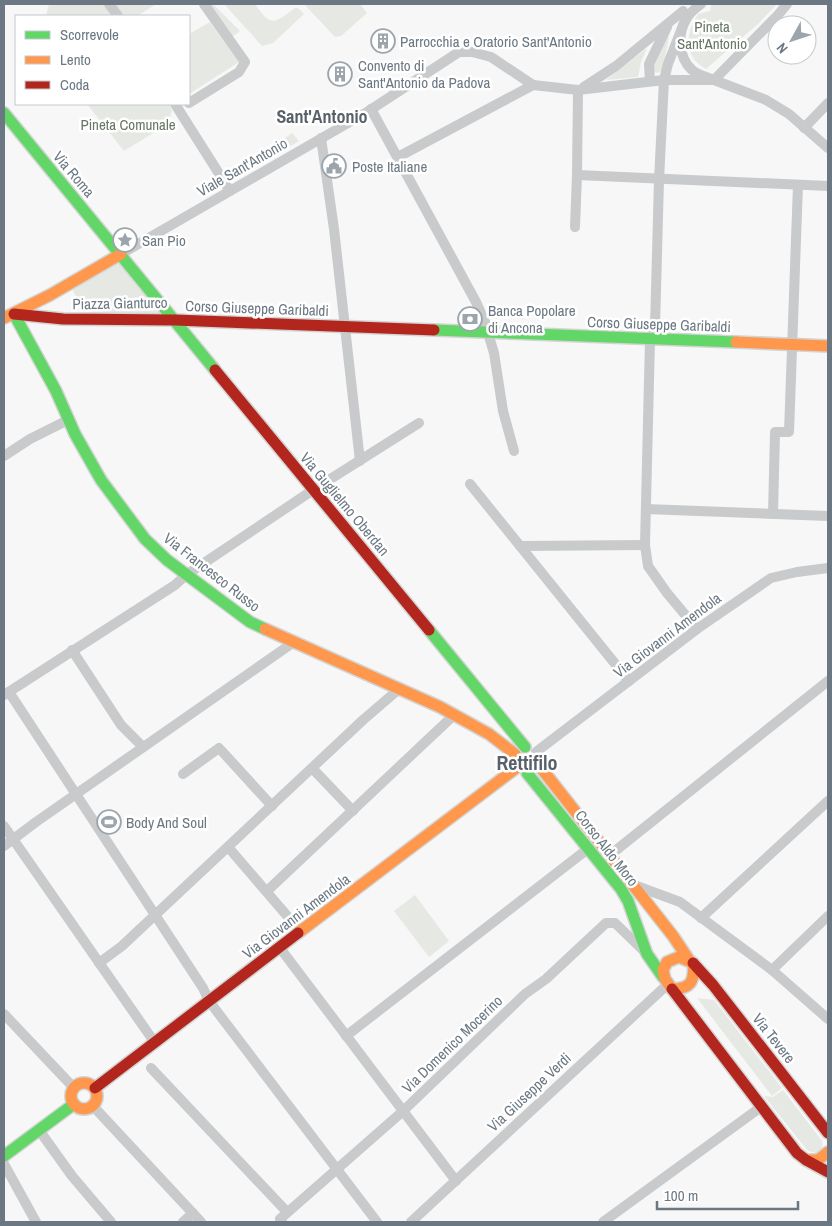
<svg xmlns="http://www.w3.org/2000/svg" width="832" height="1226" font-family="'Archivo Narrow',sans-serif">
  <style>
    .green { fill: #e6e8e4 }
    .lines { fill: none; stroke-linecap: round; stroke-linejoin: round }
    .fast-casing { stroke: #d3d4d4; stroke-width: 14 }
    .slow-casing { stroke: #d3d4d4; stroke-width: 14 }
    .jam-casing { stroke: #d3d4d4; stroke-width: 14 }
    .street { stroke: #c8cacb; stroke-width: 10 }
    .fast { stroke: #63d668; stroke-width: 11 }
    .slow { stroke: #ff974d; stroke-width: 11 }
    .jam { stroke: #b3261e; stroke-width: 11 }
    .labels { text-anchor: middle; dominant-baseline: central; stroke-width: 5; stroke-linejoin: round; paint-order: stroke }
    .park-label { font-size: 15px; fill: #677665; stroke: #fff }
    .poi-label { font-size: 15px; fill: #6b7883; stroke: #fff; text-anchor: start }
    .street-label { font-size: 15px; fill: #6b7883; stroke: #fff }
    .quarter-label { font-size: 18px; font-weight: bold; fill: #586169; stroke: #fff }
    .district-label { font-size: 20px; font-weight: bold; fill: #586169; stroke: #fff }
  </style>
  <rect width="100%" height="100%" fill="#f7f7f7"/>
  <g class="green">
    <polygon points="49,4 156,4 137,16 46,16"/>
    <polygon points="208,4 213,4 240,31 232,37"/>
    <path d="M224,4H255C271,27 274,24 295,8H298L304,14L273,43L262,46Z"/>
    <polygon points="304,4 360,4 367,13 341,36 335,37"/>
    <path d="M711,4H777L758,24L706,69C683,56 685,34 698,14L710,11Z"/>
    <polygon points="210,22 239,62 189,94 189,34"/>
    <polygon points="666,36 668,36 669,37 663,69 659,73 654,72 652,68"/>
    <polygon points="647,48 641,62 638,77 606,80"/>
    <polygon points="87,104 173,104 170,106 172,111 168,124 124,151"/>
    <polygon points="292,133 299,141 273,156 269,150"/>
    <polygon points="121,260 165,313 84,314 72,288"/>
    <polygon points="415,895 449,941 429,957 394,911"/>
    <polygon points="697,998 714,1000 782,1088 772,1096"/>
    <path d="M783,1090L822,1141C824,1147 820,1150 816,1153L808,1151L764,1096L773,1097Z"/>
  </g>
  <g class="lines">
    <g class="fast-casing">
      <g id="fast">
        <polyline points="4,113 215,370"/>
        <polyline points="14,314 56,391 75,434 101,480 145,539 167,560 250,622 265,629"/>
        <polyline points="434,330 736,342"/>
        <polyline points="429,630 525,747"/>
        <polyline points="527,773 621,889 628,901 647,954 663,977"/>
        <polyline points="4,1156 74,1104"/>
      </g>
    </g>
    <g class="slow-casing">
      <g id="slow">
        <polyline points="4,318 50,295 121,254"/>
        <polyline points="736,342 828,346"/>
        <polyline points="265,629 440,707 489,734 515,754"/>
        <polyline points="538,764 673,936 689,960"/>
        <polyline points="298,933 516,768"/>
        <path d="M679,957L693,963C695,981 691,989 672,989L665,979L663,970L667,962Z"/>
        <circle cx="84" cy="1096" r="13"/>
        <polyline points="806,1160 818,1160 828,1152"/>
      </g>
    </g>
    <g class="jam-casing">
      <g id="jam">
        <polyline points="14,314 63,319 175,320 434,330"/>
        <polyline points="215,370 429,630"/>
        <polyline points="693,963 713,985 828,1133"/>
        <polyline points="672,989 797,1153 806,1160 828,1172"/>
        <polyline points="95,1088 298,933"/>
      </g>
    </g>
    <g class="street">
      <polyline points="109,4 118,16"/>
      <path d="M701,4C696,8 690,12 687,18C677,33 678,57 692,70C698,75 707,77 714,80L778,15L787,4"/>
      <polyline points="685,20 668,64 664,80 659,180 655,328 650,339 645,545 648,566 667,593 697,629"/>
      <polyline points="650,81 649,64 667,27"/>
      <polyline points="584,87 616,66 683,11"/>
      <polyline points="578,90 577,175 828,186"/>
      <polyline points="189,103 239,72 245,62 204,4"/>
      <polyline points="175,104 230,191"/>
      <polyline points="371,109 476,302 490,333"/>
      <polyline points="804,128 828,103"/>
      <polyline points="321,138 334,229 360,461"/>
      <polyline points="398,157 533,85"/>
      <polyline points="575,227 577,175"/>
      <polyline points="121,254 367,112 459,52 472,52 491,57 533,85 578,90 664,80 714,80 766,100 789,114 828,148"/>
      <polyline points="488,333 494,353 503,411 514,451"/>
      <polyline points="4,456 30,439 68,420"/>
      <polyline points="470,484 629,681"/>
      <polyline points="646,509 828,516"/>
      <polyline points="773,514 775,432 789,432 798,185"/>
      <polyline points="520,546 645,545"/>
      <polyline points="72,650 121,725 143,747"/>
      <polyline points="9,692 203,988 209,1001 377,1222"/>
      <polyline points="4,695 175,585 186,575 313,490 419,423"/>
      <polyline points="536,752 697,629 771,578 797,572 828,568"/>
      <polyline points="313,769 353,811"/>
      <polyline points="183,774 219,748 272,806"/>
      <polyline points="4,826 155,1043"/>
      <polyline points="4,846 36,822 294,642"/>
      <polyline points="228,847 301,932"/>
      <polyline points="610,855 828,681"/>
      <polyline points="634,885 680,902 772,970 828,1019"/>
      <polyline points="267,891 454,715"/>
      <polyline points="701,918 828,801"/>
      <polyline points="280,948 456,1181"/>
      <polyline points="99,963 122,946 363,720 399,689"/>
      <polyline points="772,970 828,916"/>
      <polyline points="4,1014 74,1088"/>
      <polyline points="346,1036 589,848"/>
      <polyline points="151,1068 287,1212"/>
      <polyline points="93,1106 201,1222"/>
      <polyline points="39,1130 72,1176 111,1222"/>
      <polyline points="4,1164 36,1222"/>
      <polyline points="183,1222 193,1213"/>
      <polyline points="282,1222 280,1219 402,1112 525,994 546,979 606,923 615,923 645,952"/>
      <polyline points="411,1222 668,984"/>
      <polyline points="603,1222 761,1107"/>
    </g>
    <use href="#fast" class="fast"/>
    <use href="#slow" class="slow"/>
    <use href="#jam" class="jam"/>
  </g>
  <defs>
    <g id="building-ring" transform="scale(1.25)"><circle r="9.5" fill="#fff" stroke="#9ca4ac" stroke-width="1.5"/><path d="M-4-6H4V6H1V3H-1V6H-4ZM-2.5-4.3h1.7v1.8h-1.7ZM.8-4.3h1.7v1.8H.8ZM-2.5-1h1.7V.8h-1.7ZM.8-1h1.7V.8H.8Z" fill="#9ca4ac"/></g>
    <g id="civic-ring" transform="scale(1.25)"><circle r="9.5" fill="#fff" stroke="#9ca4ac" stroke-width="1.5"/><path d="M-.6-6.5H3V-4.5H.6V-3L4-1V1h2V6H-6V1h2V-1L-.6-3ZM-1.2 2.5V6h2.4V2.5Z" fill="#9ca4ac"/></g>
    <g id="sight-ring" transform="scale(1.25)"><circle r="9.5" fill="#fff" stroke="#9ca4ac" stroke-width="1.5"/><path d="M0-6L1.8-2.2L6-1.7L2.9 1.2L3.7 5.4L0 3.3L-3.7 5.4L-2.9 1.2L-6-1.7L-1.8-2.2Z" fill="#9ca4ac"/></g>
    <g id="bank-ring" transform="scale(1.25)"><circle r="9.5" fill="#fff" stroke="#9ca4ac" stroke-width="1.5"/><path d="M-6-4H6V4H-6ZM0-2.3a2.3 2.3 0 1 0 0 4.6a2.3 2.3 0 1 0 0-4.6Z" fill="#9ca4ac"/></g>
    <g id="stadium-ring" transform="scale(1.25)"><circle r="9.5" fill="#fff" stroke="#9ca4ac" stroke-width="1.5"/><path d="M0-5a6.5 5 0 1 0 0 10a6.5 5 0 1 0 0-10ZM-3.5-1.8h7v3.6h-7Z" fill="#9ca4ac"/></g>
  </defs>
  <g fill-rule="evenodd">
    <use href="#building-ring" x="383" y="41"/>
    <use href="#building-ring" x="340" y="74"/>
    <use href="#civic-ring" x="334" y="166"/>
    <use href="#sight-ring" x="125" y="240"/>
    <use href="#bank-ring" x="470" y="319"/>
    <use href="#stadium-ring" x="109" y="822"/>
  </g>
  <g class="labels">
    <g class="park-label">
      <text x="712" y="26">Pineta<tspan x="712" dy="17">Sant'Antonio</tspan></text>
      <text x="128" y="124">Pineta Comunale</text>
    </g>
    <g class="poi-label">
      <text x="400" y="41">Parrocchia e Oratorio Sant'Antonio</text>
      <text x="358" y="65">Convento di<tspan x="358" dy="17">Sant'Antonio da Padova</tspan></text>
      <text x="352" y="166">Poste Italiane</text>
      <text x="142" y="240">San Pio</text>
      <text x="488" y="310">Banca Popolare<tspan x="488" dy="17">di Ancona</tspan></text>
      <text x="126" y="822">Body And Soul</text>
    </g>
    <g class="street-label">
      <text transform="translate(242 167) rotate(-30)">Viale Sant'Antonio</text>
      <text transform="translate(74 174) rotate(50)">Via Roma</text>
      <text transform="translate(120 303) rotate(-1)">Piazza Gianturco</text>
      <text transform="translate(257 308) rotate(2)">Corso Giuseppe Garibaldi</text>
      <text transform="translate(659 324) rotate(2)">Corso Giuseppe Garibaldi</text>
      <text transform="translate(345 504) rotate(50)">Via Guglielmo Oberdan</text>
      <text transform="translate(212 572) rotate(38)">Via Francesco Russo</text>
      <text transform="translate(667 635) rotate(-37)">Via Giovanni Amendola</text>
      <text transform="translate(607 848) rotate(52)">Corso Aldo Moro</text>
      <text transform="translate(296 916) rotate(-37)">Via Giovanni Amendola</text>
      <text transform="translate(774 1038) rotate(52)">Via Tevere</text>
      <text transform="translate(452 1044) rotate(-44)">Via Domenico Mocerino</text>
      <text transform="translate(529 1092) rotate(-43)">Via Giuseppe Verdi</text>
    </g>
    <g class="quarter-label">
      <text x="322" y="116">Sant'Antonio</text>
    </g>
    <g class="district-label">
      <text x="527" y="762">Rettifilo</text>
    </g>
  </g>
  <rect width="832" height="1226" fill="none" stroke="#6b7883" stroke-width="10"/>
  <rect x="15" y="15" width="175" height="90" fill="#ffffff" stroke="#c4c9cd"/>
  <rect x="25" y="31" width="25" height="8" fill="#63d668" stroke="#c4c9cd"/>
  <text x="60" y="40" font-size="15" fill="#6b7883">Scorrevole</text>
  <rect x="25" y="56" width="25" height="8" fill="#ff974d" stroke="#c4c9cd"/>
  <text x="60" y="65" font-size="15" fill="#6b7883">Lento</text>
  <rect x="25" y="81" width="25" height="8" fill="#b3261e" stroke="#c4c9cd"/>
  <text x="60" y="90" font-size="15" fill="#6b7883">Coda</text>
  <g transform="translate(792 40) rotate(230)"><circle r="24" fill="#ffffff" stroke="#c4c9cd"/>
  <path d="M0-4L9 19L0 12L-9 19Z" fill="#9ca4ac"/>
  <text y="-8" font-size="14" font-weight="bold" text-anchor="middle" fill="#6b7883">N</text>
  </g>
  <path d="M657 1201v8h141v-8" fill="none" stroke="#6b7883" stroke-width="2.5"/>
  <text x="664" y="1201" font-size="15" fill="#6b7883" stroke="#ffffff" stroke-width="4" paint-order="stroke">100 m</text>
</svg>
